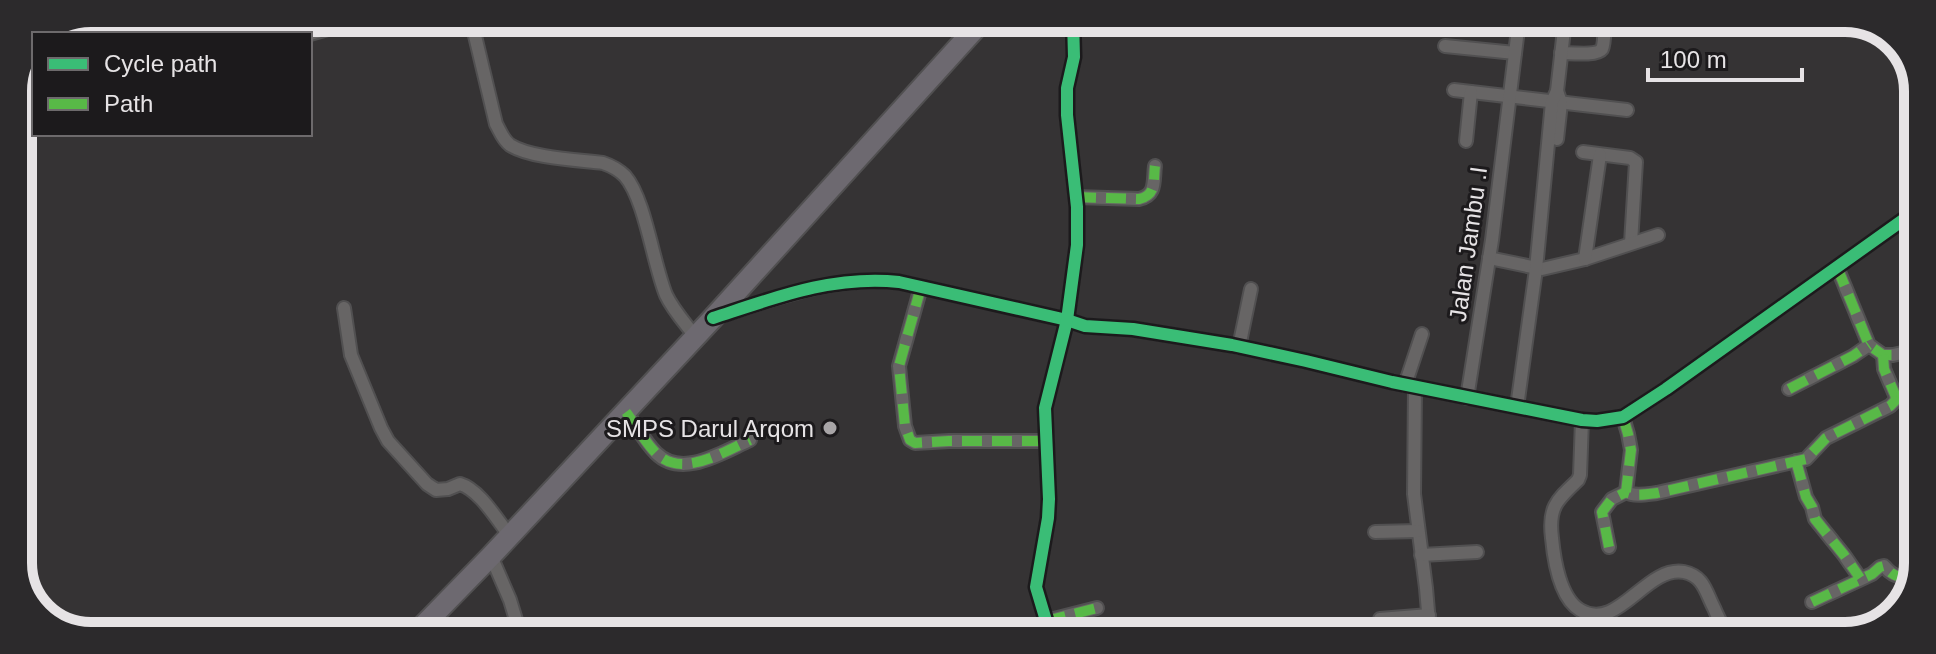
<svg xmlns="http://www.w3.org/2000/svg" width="1936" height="654" font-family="Arial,sans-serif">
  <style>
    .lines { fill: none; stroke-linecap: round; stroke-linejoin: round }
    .street-casing { stroke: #515051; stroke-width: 16 }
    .primary-casing { stroke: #515051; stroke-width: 24 }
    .street { stroke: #676565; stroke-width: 12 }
    .primary { stroke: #6d6970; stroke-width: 20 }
    .quiet { stroke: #58b947; stroke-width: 10; stroke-dasharray: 20 10; stroke-linecap: butt }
    .cycleway-casing { stroke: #1c1a1c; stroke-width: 17 }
    .cycleway { stroke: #3abd76; stroke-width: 12 }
    .poi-dot { fill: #a8a5a7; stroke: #1c1a1c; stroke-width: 3 }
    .labels { text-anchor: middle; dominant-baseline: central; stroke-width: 6; stroke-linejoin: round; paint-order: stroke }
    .street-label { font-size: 24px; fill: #e6e3e5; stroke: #1c1a1c }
    .poi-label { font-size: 24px; fill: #e6e3e5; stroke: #1c1a1c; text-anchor: end }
    .rim { fill: none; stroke: #e6e3e5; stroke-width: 10 }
  </style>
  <rect width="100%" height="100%" fill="#353334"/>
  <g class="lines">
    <g class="street-casing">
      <g id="street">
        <path d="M471,19L496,124C500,131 503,140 510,145C530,158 578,160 603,163C612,166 618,169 625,176C645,199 653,263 666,295C673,310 685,323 695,336"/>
        <polyline points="310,34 363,19"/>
        <polyline points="1445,46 1515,53"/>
        <path d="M1561,53C1570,53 1597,56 1602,49C1605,43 1604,28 1605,21"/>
        <polyline points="1454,90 1627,110"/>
        <polyline points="18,95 34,92"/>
        <polyline points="1557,139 1561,103 1557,91"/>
        <polyline points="1466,141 1471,92"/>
        <polyline points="1583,152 1630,158 1636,162 1631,243"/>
        <path d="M1076,197L1139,199C1157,195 1153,181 1155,166"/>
        <polyline points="1489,258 1542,269 1585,259 1658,235"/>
        <polyline points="1585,259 1600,155"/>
        <polyline points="1837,267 1869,345 1883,355 1893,355 1916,350"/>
        <polyline points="921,287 899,366 905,426 910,440 915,443 949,441 1047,441"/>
        <path d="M344,308L351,355L381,428L388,441L427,484L436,490L448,489L460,484C480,490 497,520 510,536"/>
        <path d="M720,316C779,297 836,276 899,282L1067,320L1085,326L1133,329L1232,345L1306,361L1392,382L1582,420L1597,421L1623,417L1666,389L1917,210"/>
        <polyline points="1239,347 1251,289"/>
        <polyline points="1883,355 1884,369 1896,397"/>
        <polyline points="1405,385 1422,334"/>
        <polyline points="1415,387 1414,494 1426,588 1430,635"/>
        <polyline points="1789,389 1853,356 1869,345"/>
        <polyline points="1896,397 1916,401"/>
        <polyline points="1467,398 1492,240 1519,21"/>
        <polyline points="1517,407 1536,269 1552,102 1557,91 1565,21"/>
        <path d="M626,412C636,425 644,441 656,453C682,479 723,452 750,440"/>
        <path d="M1623,417L1628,434L1631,450L1626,492C1634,497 1648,494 1657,493L1806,459L1826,438L1890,406L1895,401L1896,397"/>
        <path d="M1582,420L1580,475L1578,480C1557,500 1548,507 1552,538C1554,560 1560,598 1580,610C1618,633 1646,565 1684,572C1704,576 1706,593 1714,608C1718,618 1723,627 1728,636"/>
        <polyline points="1796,461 1806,497 1812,507 1815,519 1844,555 1860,578"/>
        <polyline points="1375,532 1418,531"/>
        <polyline points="1609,547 1602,512 1612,499 1626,492"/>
        <polyline points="1421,555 1477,552"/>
        <polyline points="491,556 510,600 520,633"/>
        <path d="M1812,602L1872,574L1880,567L1884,566C1893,577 1902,580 1914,572"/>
        <polyline points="1380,619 1429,615"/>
        <polyline points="1046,621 1097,608"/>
        <polyline points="1050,634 1036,587 1048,518 1049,499 1045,408 1067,320 1077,245 1077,207 1067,115 1067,88 1074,57 1073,20"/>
      </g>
    </g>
    <g class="primary-casing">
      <polyline id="primary" points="416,633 491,556 713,318 983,20"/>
    </g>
    <use href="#street" class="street"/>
    <use href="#primary" class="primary"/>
    <g class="quiet">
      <path d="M1076,197L1139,199C1157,195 1153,181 1155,166"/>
      <polyline points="1837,267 1869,345 1883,355 1893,355 1916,350"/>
      <polyline points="921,287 899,366 905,426 910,440 915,443 949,441 1047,441"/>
      <polyline points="1883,355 1884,369 1896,397"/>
      <polyline points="1789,389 1853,356 1869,345"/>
      <polyline points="1896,397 1916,401"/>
      <path d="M626,412C636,425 644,441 656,453C682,479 723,452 750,440"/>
      <path d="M1623,417L1628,434L1631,450L1626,492C1634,497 1648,494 1657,493L1806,459L1826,438L1890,406L1895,401L1896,397"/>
      <polyline points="1796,461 1806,497 1812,507 1815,519 1844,555 1860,578"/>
      <polyline points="1609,547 1602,512 1612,499 1626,492"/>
      <path d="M1812,602L1872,574L1880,567L1884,566C1893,577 1902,580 1914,572"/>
      <polyline points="1046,621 1097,608"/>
    </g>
    <g class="cycleway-casing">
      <g id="cycleway">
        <path d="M713,318C774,298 833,275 899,282L1067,320L1085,326L1133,329L1232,345L1306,361L1392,382L1582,420L1597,421L1623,417L1666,389L1917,210"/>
        <polyline points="1050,634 1036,587 1048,518 1049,499 1045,408 1067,320 1077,245 1077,207 1067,115 1067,88 1074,57 1073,20"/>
      </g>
    </g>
    <use href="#cycleway" class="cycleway"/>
  </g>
  <circle class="poi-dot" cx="830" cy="428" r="8"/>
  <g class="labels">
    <g class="street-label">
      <text transform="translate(1468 244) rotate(-82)">Jalan Jambu .I</text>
    </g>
    <g class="poi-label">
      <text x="814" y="428">SMPS Darul Arqom</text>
    </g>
  </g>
  <path d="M0 0H1936V654H0ZM91 32H1845A59 59 0 0 1 1904 91V563A59 59 0 0 1 1845 622H91A59 59 0 0 1 32 563V91A59 59 0 0 1 91 32Z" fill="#2c2a2c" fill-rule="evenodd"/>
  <path class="rim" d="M91 32H1845A59 59 0 0 1 1904 91V563A59 59 0 0 1 1845 622H91A59 59 0 0 1 32 563V91A59 59 0 0 1 91 32Z"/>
  <rect x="32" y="32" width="280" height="104" fill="#1c1a1c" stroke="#6d6a6c" stroke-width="2"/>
  <rect x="48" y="58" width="40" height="12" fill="#3abd76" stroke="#6d6a6c" stroke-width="2"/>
  <text x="104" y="72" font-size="24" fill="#e6e3e5">Cycle path</text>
  <rect x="48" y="98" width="40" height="12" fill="#58b947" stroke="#6d6a6c" stroke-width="2"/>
  <text x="104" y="112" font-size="24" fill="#e6e3e5">Path</text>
  <path d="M1648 68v12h154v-12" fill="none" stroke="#e6e3e5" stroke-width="4"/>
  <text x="1660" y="68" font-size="24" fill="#e6e3e5" stroke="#1c1a1c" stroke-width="6" paint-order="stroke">100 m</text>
</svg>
